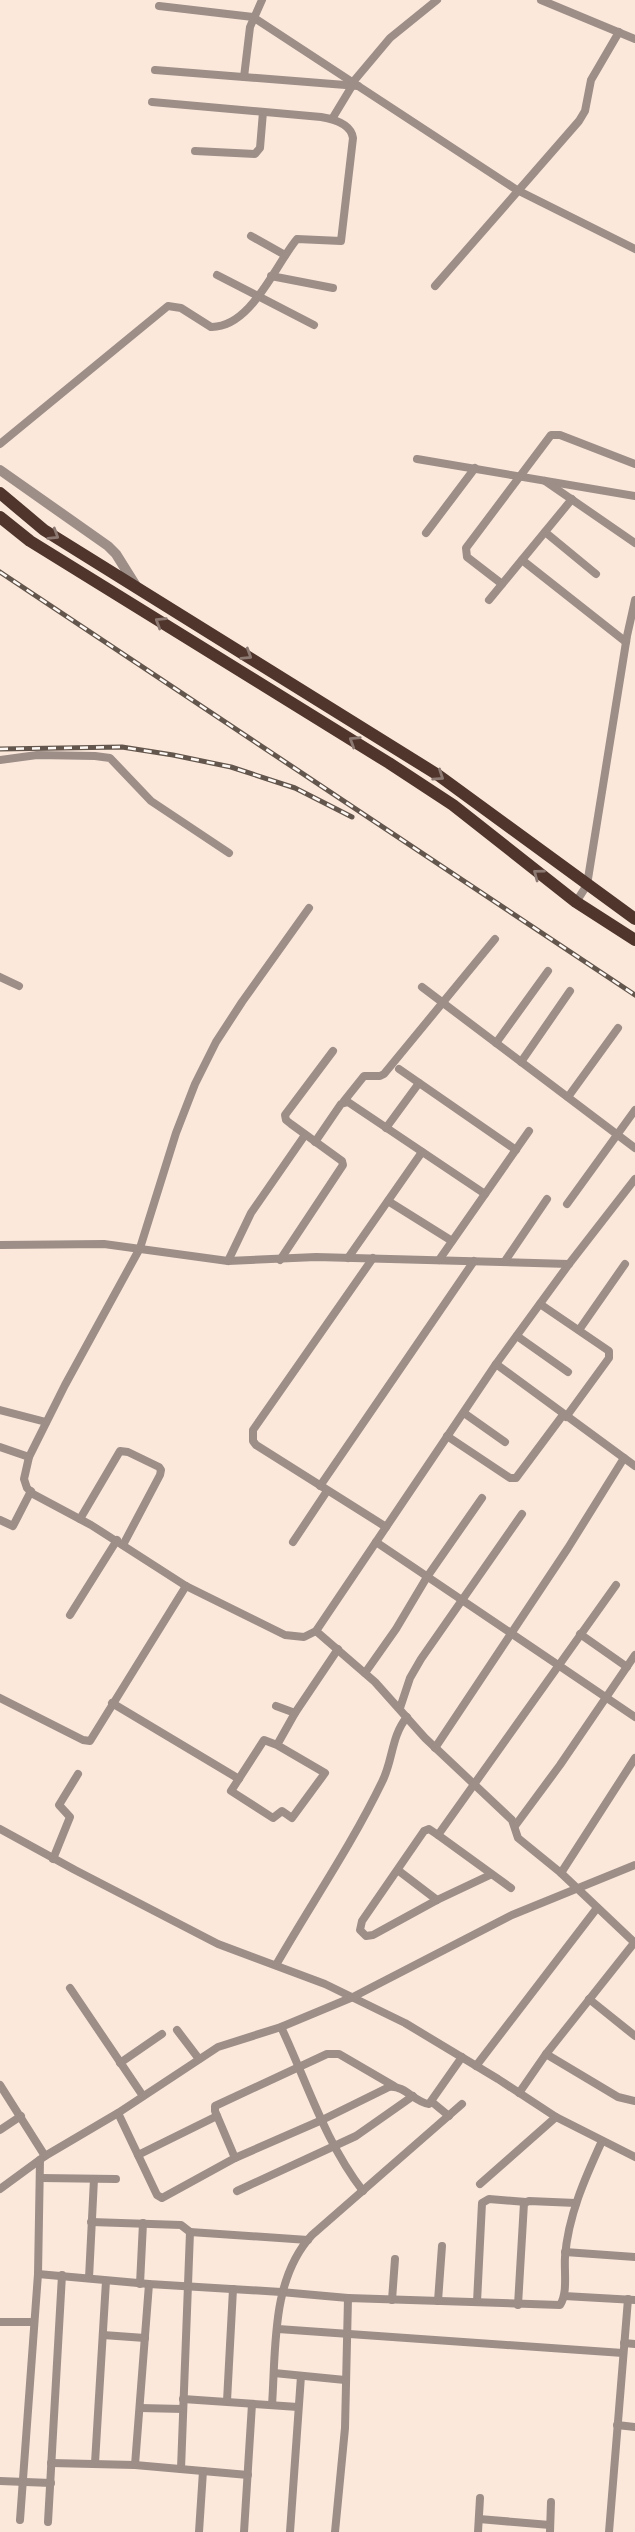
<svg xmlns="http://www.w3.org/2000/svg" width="635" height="2532" font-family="'PT Sans Narrow',sans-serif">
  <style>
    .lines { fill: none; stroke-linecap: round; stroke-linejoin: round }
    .minor { stroke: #9d8e88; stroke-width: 8 }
    .tertiary { stroke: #9d8e88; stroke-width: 10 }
    .trunk { stroke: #4f352c; stroke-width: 12 }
    .rail-casing { stroke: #63564c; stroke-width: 5 }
    .rail { stroke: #fef8f4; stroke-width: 2.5; stroke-dasharray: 8; stroke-linecap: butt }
    .oneway { stroke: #8c7972 }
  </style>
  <rect width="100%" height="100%" fill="#fbe8db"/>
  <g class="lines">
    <g class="minor">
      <polyline points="541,0 635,39"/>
      <polyline points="159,6 253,17 517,190 635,249"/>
      <polyline points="155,70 358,86"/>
      <polyline points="244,77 250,27 262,0"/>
      <polyline points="353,82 390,38 437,0"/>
      <polyline points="332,119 352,86"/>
      <polyline points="195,151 255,154 260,148 263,112"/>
      <polyline points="251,236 285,255"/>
      <polyline points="217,275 314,325"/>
      <polyline points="271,276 333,288"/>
      <polyline points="435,286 579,121 585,111 591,80 619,32"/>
      <path d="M0,444L168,306L181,308L211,327C251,328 275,265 297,239L341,241L353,138C351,124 333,119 321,117L152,102"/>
      <polyline points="417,459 635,496"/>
      <polyline points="545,481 635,543"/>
      <polyline points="545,532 596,574"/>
      <polyline points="426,533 475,468"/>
      <polyline points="522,560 626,642"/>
      <polyline points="502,584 467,557 466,548 551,435 560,435 635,464"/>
      <polyline points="489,600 572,499"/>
      <polyline points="0,760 37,755 95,756 110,758 151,801 229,853"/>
      <polyline points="576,902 587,885 627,636 635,600"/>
      <polyline points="309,908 242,1002 216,1042 195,1084 176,1133 140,1248 65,1385 29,1457 24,1479 27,1488 33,1494 91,1525 186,1586 285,1635 304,1637 316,1631 496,1364 569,1264 635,1179"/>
      <polyline points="0,977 19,986"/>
      <polyline points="422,987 635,1148"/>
      <polyline points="496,1043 548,971"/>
      <polyline points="521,1062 570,991"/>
      <polyline points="399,1069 516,1150"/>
      <polyline points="568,1097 618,1028"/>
      <polyline points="344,1101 364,1076 380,1076 384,1074 495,939"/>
      <polyline points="386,1128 419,1083"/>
      <polyline points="315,1142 341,1104 348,1102 485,1194"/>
      <polyline points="388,1201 452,1241"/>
      <polyline points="567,1204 635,1110"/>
      <polyline points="0,1245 104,1244 228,1261 316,1257 569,1264"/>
      <polyline points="348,1258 422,1152"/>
      <polyline points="373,1258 253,1430 253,1441 256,1445 386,1527"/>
      <polyline points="280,1260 343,1165 342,1161 291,1124 286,1120 285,1115 333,1051"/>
      <polyline points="439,1260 529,1131"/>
      <polyline points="228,1261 251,1213 305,1135"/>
      <polyline points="505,1261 547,1199"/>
      <polyline points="540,1304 609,1351 609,1358 566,1417"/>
      <polyline points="579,1330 625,1264"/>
      <polyline points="517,1336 568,1372"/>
      <polyline points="496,1364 635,1466"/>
      <polyline points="0,1410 46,1422"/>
      <polyline points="464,1413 505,1442"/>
      <polyline points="447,1436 510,1478 516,1478 563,1415"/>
      <polyline points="0,1447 29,1457"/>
      <polyline points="320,1486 474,1261"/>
      <polyline points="80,1519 120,1451 128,1452 159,1467 161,1470 160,1475 123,1545"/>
      <polyline points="0,1520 13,1526 31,1491"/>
      <polyline points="293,1542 327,1491"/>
      <polyline points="376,1542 635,1717"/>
      <polyline points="70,1615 117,1540"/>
      <polyline points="316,1631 375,1682 425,1738 512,1820 518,1838 561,1873 635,1943"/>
      <polyline points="580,1634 627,1667"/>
      <polyline points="365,1673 396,1629 427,1577 482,1498"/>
      <polyline points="0,1698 83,1740 90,1741 186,1586"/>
      <polyline points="112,1703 239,1779"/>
      <polyline points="276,1706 295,1713 338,1649"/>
      <polyline points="400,1708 410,1678 421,1659 522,1514"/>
      <polyline points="277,1745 264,1740 231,1791 273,1818 282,1811 292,1818 325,1773 277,1745 295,1713"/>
      <polyline points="435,1748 568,1548 624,1458"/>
      <polyline points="515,1826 560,1765 635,1655"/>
      <polyline points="0,1829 75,1870 218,1944 325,1984 405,2023 498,2079 556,2117 635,2157"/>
      <polyline points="438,1835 511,1888"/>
      <polyline points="53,1859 70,1817 59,1805 78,1774"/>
      <polyline points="399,1871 437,1900"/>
      <polyline points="561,1873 635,1758"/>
      <polyline points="490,1875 437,1900 373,1935 366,1936 360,1930 362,1921 424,1831 429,1829 438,1835 616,1585"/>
      <path d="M276,1965C311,1904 351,1846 382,1782C393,1761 391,1736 407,1717"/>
      <polyline points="70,1988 143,2096"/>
      <polyline points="589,1999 635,2036"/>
      <path d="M281,2027C307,2082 325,2142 363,2191"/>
      <polyline points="177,2030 199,2059"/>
      <polyline points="546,2054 618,2097 635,2101"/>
      <polyline points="120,2063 162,2034"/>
      <polyline points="476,2066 597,1908"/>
      <polyline points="0,2085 45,2156"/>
      <polyline points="519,2093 546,2054 634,1943"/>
      <polyline points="432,2102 449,2116"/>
      <path d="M118,2113L157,2195L162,2198L235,2158L322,2120L389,2087C405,2085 414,2102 429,2104L462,2057"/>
      <polyline points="0,2130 21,2116"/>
      <polyline points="138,2155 217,2116"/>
      <polyline points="235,2158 215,2111 215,2106 327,2054 339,2054 394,2086"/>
      <polyline points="41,2178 116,2179"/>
      <polyline points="480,2184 556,2117"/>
      <polyline points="0,2189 45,2156 118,2113 218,2047 281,2027 353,1997 512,1915 635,1865"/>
      <polyline points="237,2191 356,2136 413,2096"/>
      <polyline points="91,2222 181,2225 190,2232 181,2469"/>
      <polyline points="190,2232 308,2240"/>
      <polyline points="565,2252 635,2257"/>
      <polyline points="38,2274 149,2284 281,2292 348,2298"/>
      <polyline points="89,2278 94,2179"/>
      <polyline points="140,2284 143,2223"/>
      <polyline points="564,2296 635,2300"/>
      <polyline points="392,2300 395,2259"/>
      <polyline points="438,2301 442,2246"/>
      <polyline points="477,2302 482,2203 489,2199 526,2202"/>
      <polyline points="518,2305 524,2203 529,2201 576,2203"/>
      <polyline points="0,2322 33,2322"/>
      <polyline points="278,2329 623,2353"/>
      <polyline points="103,2335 145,2338"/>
      <polyline points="624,2343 635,2344"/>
      <polyline points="274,2373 345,2380"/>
      <polyline points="183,2399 298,2407"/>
      <polyline points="227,2401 233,2289"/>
      <path d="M272,2405C276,2349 271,2279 312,2235L462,2104"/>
      <polyline points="140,2408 183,2409"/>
      <polyline points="617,2425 635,2427"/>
      <polyline points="51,2463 135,2465 248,2475"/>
      <polyline points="95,2463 106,2281"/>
      <polyline points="135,2465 149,2284"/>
      <polyline points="0,2481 51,2483"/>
      <polyline points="479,2519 550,2525"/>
      <polyline points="20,2520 38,2274 40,2160"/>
      <polyline points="48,2522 62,2275"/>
      <polyline points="199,2532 203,2471"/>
      <polyline points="244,2532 252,2404"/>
      <polyline points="290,2532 301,2376"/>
      <path d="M335,2532L345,2428L348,2298L560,2305C568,2293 564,2272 565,2257C568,2216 585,2178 602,2141"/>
      <polyline points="478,2532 480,2498"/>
      <polyline points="550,2532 551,2502"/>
      <polyline points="609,2532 628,2299"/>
    </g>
    <polyline class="tertiary" points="0,470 108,546 116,554 136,586"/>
    <g class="trunk">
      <polyline points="0,493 44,530 438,775 635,919"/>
      <polyline points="0,517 30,541 389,763 453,805 576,902 635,940"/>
    </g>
    <g class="rail-casing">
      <g id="rail">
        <polyline points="0,572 635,995"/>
        <polyline points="0,749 122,747 173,755 231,767 295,788 352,817"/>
      </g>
    </g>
    <use href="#rail" class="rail"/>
  </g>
  <defs><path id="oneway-chevron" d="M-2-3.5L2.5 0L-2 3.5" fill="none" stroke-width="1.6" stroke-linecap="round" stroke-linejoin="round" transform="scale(1.75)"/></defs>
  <g class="oneway">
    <use href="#oneway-chevron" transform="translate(54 535) rotate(32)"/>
    <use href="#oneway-chevron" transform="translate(160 622) rotate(-148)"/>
    <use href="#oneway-chevron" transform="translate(247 655) rotate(32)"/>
    <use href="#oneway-chevron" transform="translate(354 741) rotate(-148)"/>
    <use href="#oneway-chevron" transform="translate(439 776) rotate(34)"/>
    <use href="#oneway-chevron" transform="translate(538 874) rotate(-143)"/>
  </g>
</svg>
